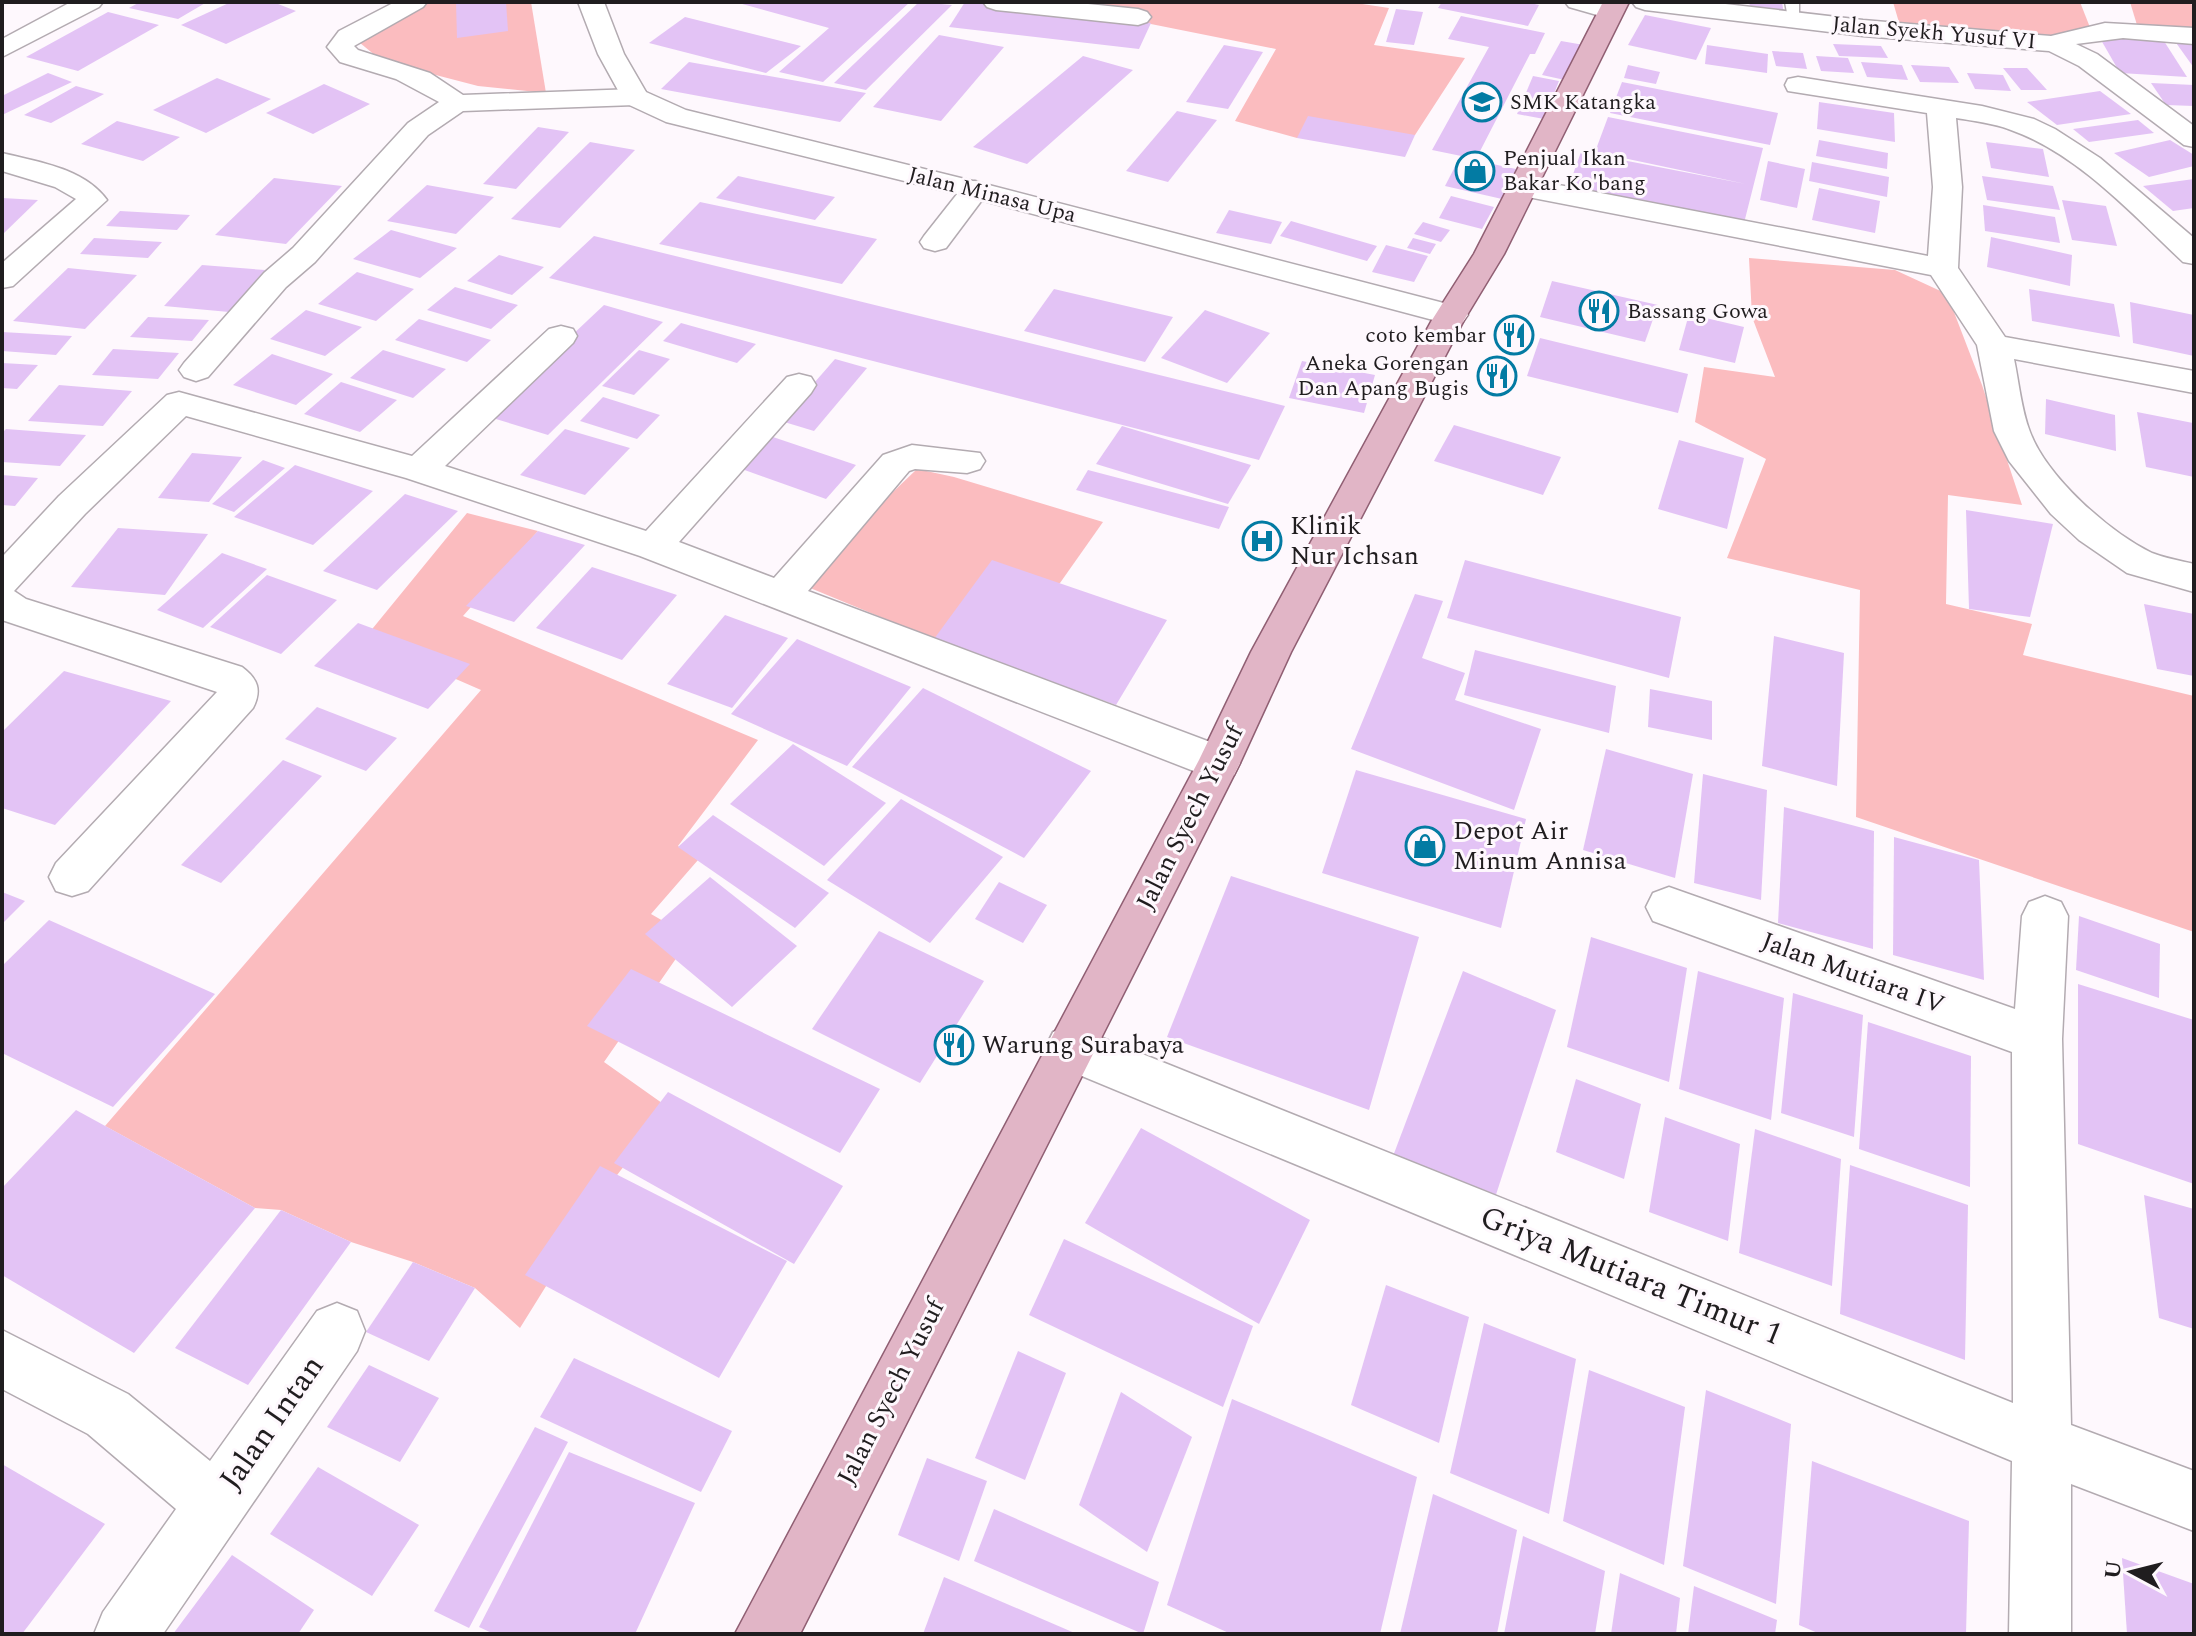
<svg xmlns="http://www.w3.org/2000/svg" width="2196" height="1636" font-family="Spectral,serif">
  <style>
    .green { fill: #fbbcbf }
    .building { fill: #e3c3f5 }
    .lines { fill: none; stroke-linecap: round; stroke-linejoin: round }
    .service-casing { stroke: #b3abb1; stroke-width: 3 }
    .minor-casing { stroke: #b3abb1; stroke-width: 3 }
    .tertiary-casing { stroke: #b3abb1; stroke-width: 3 }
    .primary-casing { stroke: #905f73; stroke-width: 3 }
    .service { fill: #fff; fill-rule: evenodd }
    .minor { fill: #fff; fill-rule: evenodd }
    .tertiary { fill: #fff; fill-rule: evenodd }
    .primary { fill: #e1b5c6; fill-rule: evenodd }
    .labels { text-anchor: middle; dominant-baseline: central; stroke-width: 6; stroke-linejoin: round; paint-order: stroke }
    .far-street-label { font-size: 22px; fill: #201d1f; stroke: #fef8fd }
    .far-poi-label { font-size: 22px; fill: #201d1f; stroke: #fef8fd; text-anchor: start }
    .poi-label { font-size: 26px; fill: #201d1f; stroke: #fef8fd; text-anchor: start }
    .street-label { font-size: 26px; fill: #201d1f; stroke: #fef8fd }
    .near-street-label { font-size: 32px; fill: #201d1f; stroke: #fef8fd }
  </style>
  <rect width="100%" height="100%" fill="#fef8fd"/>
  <g class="green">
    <polygon points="428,2 531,2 546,93 478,86 382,61 354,38"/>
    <polygon points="1041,2 1349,2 1389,8 1374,45 1465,58 1415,135 1297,138 1235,121 1276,49"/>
    <polygon points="1893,2 2080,2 2091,30 2049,38 1900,26"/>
    <polygon points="2130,2 2190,2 2194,8 2194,30 2137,25"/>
    <polygon points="1749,258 1895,270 1947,294 1982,385 2022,505 1948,495 1946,604 2032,624 2023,655 2194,696 2194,932 1856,817 1860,590 1727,558 1766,459 1695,422 1704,367 1775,377 1752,317"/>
    <polygon points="917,469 954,477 1103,522 1060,583 934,639 798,583"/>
    <polygon points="467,513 538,531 463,616 758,740 678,846 698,860 651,914 691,937 604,1062 669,1108 607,1188 520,1328 475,1288 413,1262 351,1242 281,1210 255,1208 105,1126 481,690 364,639"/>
  </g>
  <g class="building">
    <polygon points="140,2 207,2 178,19 129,8"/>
    <polygon points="231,2 273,2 296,11 226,44 181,25"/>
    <polygon points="456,2 506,2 508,31 457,38"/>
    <polygon points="735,2 910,2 823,82 779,72 829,28"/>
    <polygon points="919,2 952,5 866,90 834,83"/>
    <polygon points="965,2 969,2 1151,23 1139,49 949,27"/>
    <polygon points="1442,2 1526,2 1539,5 1528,26 1438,8"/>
    <polygon points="1749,2 1782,2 1784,14 1751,11"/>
    <polygon points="1396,9 1423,12 1414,45 1386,42"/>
    <polygon points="108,12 159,25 78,71 26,57"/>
    <polygon points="1645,15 1711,28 1696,60 1628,45"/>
    <polygon points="1461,16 1545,33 1535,54 1530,54 1476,159 1432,150 1489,47 1448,39"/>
    <polygon points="685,17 801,46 766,73 649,43"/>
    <polygon points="2097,33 2162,38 2187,77 2120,73"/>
    <polygon points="939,35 1004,47 941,121 873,107"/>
    <polygon points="2174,40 2194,41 2194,68"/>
    <polygon points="1561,41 1584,45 1565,80 1542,75"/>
    <polygon points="1833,44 1881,46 1888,58 1839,56"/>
    <polygon points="1224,45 1263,52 1228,109 1186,102"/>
    <polygon points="1707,45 1768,54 1767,73 1705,64"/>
    <polygon points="1772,51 1803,53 1807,69 1776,66"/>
    <polygon points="1083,56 1133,70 1027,164 973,147"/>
    <polygon points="1816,56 1848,58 1854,73 1821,71"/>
    <polygon points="689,62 866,93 840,122 661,89"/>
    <polygon points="1861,62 1902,65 1908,80 1867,77"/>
    <polygon points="1628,65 1660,72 1656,84 1624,78"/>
    <polygon points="1911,65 1949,67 1959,83 1920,82"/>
    <polygon points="2003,68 2027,68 2047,90 2021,90"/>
    <polygon points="48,73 72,82 2,115 2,96"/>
    <polygon points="1967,73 2003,75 2011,91 1975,89"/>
    <polygon points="1533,76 1559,81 1544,119 1517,114"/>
    <polygon points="217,78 271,99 206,133 153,110"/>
    <polygon points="1622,82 1778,113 1770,145 1610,113"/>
    <polygon points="2151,83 2194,85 2194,106 2166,105"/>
    <polygon points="324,84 370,104 313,134 266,113"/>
    <polygon points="76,86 104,94 51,123 24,115"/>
    <polygon points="2100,91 2131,114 2057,125 2027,102"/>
    <polygon points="1819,102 1894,113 1895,142 1817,129"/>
    <polygon points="1177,111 1217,120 1168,182 1126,171"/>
    <polygon points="1308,116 1415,135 1405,157 1297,138"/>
    <polygon points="1608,117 1763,148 1743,227 1567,191 1581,152 1746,184 1595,152"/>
    <polygon points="2138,120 2154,133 2089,142 2073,129"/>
    <polygon points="117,121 180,137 143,161 81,144"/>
    <polygon points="538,127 569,132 516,189 483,184"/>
    <polygon points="1819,140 1888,153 1887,169 1816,156"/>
    <polygon points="2170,140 2194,155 2194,166 2149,177 2114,153"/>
    <polygon points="590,142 635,150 560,228 511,219"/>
    <polygon points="1986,142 2043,149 2049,177 1991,168"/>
    <polygon points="1460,157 1516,169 1502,199 1445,186"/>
    <polygon points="1768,161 1805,169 1797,208 1760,200"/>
    <polygon points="1812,162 1889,177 1887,197 1809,181"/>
    <polygon points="738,176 835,197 815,220 716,198"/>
    <polygon points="1982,176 2053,186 2060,210 1987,200"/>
    <polygon points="274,178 342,186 286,244 215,235"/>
    <polygon points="2194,179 2194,208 2173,211 2143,186"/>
    <polygon points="427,185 494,197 456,234 387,221"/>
    <polygon points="1819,188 1880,201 1875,233 1812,220"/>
    <polygon points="1451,196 1494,207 1482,229 1439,218"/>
    <polygon points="2,198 38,200 2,235"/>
    <polygon points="2062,200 2106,206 2117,246 2072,240"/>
    <polygon points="700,202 877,239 842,284 659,244"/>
    <polygon points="1983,205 2055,217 2060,243 1985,231"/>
    <polygon points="1229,210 1282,222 1271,244 1216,233"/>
    <polygon points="120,211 190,215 177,230 106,226"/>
    <polygon points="1291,221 1377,246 1367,261 1280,236"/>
    <polygon points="1423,222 1450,230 1441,242 1414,234"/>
    <polygon points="391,230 457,248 420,278 353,259"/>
    <polygon points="594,236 1285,406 1259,460 549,278"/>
    <polygon points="1991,237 2072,255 2070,286 1987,267"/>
    <polygon points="94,238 162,242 148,258 80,254"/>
    <polygon points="1413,238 1436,244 1430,254 1407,248"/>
    <polygon points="1386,245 1428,256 1414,282 1372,272"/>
    <polygon points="499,255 544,267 512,295 467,281"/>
    <polygon points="202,265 265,270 229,312 164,306"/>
    <polygon points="68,268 137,275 85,329 13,321"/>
    <polygon points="357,272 414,289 376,321 318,304"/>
    <polygon points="1552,281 1658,305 1645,342 1540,317"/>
    <polygon points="455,287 518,305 491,329 427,310"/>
    <polygon points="1054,289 1173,317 1145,362 1024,331"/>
    <polygon points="2029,289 2114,304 2120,337 2032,321"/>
    <polygon points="2130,302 2194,315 2194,356 2133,343"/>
    <polygon points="604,305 663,322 548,435 486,416"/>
    <polygon points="306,310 362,327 325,356 270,339"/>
    <polygon points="1205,310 1270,333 1227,383 1161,358"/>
    <polygon points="1689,314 1744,327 1735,363 1679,350"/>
    <polygon points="148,317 209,320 192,341 130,337"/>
    <polygon points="419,319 491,340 467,362 395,340"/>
    <polygon points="681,323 756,344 737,363 663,341"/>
    <polygon points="2,332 72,336 56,355 2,351"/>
    <polygon points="1540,338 1688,374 1678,413 1527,376"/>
    <polygon points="113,349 179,353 158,379 92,375"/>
    <polygon points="383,350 446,369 413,398 350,378"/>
    <polygon points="639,350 670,359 634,395 602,386"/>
    <polygon points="272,354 333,374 296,405 233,385"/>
    <polygon points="835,359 867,368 814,431 781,421"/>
    <polygon points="1302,361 1375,375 1364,413 1289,398"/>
    <polygon points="2,363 38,365 17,389 2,388"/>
    <polygon points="341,382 397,400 360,432 304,414"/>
    <polygon points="59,385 132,391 103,426 28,421"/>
    <polygon points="603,397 660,415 637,439 580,421"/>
    <polygon points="2046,399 2115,415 2116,451 2045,434"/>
    <polygon points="2137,412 2193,423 2194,477 2146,467"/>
    <polygon points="1454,425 1561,457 1543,495 1434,461"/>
    <polygon points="1122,426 1251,465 1228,504 1096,464"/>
    <polygon points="6,429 86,435 60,466 2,462 2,433"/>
    <polygon points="565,429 630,448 585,495 520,475"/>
    <polygon points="770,436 856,465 826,499 739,468"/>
    <polygon points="1679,440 1744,458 1727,529 1658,509"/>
    <polygon points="192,453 242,457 209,502 158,498"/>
    <polygon points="263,460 285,468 234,512 212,504"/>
    <polygon points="295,465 373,491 313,545 234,517"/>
    <polygon points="1088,470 1229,507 1219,529 1076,490"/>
    <polygon points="2,475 38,478 15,506 2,505"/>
    <polygon points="405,494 458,511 377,590 323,571"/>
    <polygon points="1966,510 2053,524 2030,617 1969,609"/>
    <polygon points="118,528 208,534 165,595 71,587"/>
    <polygon points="538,531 585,545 514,622 466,606"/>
    <polygon points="222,553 267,569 203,628 157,610"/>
    <polygon points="992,560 1167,620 1116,705 934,639"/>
    <polygon points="1465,560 1681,617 1669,678 1447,618"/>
    <polygon points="592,567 677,595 622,660 536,628"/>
    <polygon points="267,575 337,600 281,654 210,627"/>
    <polygon points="1415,594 1443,601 1422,658 1465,673 1455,700 1541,729 1514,810 1351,749"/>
    <polygon points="2144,604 2194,614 2194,676 2157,669"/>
    <polygon points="725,615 788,638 732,708 667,684"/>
    <polygon points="358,623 470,664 428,709 314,666"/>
    <polygon points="1774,636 1844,653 1837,786 1762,766"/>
    <polygon points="797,639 911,687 847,766 731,714"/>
    <polygon points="1475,650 1616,686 1609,733 1464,695"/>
    <polygon points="64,671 171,701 55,825 2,808 2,732"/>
    <polygon points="923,688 1091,771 1024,858 852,767"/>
    <polygon points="1650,689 1712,701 1712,740 1648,727"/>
    <polygon points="317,707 397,738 366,771 285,739"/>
    <polygon points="793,744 886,803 824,866 730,804"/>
    <polygon points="1606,749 1693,774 1675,878 1583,850"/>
    <polygon points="283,760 322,776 221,883 181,865"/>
    <polygon points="1356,770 1526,819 1501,928 1322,873"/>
    <polygon points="1703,774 1767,790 1761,900 1694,883"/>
    <polygon points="901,799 1003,857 930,943 827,880"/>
    <polygon points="1784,807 1874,831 1873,949 1778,923"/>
    <polygon points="713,815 829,893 795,928 678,847"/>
    <polygon points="1894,837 1979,860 1984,980 1893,955"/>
    <polygon points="1231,876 1419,937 1369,1110 1167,1037"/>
    <polygon points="710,877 797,946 732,1007 645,934"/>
    <polygon points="999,882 1047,905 1023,943 975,919"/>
    <polygon points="2,892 25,901 2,924"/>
    <polygon points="2079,916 2160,944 2159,998 2076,970"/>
    <polygon points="49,920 215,994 113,1107 2,1053 2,966"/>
    <polygon points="879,931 984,981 920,1083 812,1029"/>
    <polygon points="1591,937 1687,968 1669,1082 1567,1047"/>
    <polygon points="631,969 880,1089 840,1153 587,1026"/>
    <polygon points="1463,971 1556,1010 1491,1210 1390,1164"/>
    <polygon points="1698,971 1784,998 1771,1120 1679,1089"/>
    <polygon points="2078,984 2194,1020 2194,1184 2078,1144"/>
    <polygon points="1793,993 1863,1015 1854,1137 1781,1113"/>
    <polygon points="1868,1022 1971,1056 1970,1187 1859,1149"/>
    <polygon points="1576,1079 1641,1104 1624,1179 1556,1152"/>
    <polygon points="668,1092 843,1186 794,1264 614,1163"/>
    <polygon points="76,1110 255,1208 134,1353 2,1275 2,1188"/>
    <polygon points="1665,1117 1740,1144 1728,1241 1649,1212"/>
    <polygon points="1141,1128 1310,1220 1259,1324 1085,1223"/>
    <polygon points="1755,1129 1841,1159 1832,1286 1739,1253"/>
    <polygon points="1850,1165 1968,1205 1965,1360 1840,1314"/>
    <polygon points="600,1166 787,1261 719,1378 525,1275"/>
    <polygon points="2144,1195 2194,1209 2194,1329 2159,1318"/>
    <polygon points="281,1210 351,1242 248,1385 175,1348"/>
    <polygon points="1064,1239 1253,1326 1223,1407 1029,1315"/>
    <polygon points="413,1262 475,1288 429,1361 366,1332"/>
    <polygon points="1386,1285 1469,1317 1439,1443 1351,1405"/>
    <polygon points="1484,1323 1576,1359 1549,1514 1450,1473"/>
    <polygon points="1018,1351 1066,1373 1025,1480 975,1458"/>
    <polygon points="574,1358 732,1431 701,1492 540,1417"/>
    <polygon points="369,1365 439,1398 400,1462 327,1427"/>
    <polygon points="1589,1370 1685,1407 1664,1565 1563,1521"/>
    <polygon points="1706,1390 1791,1424 1776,1604 1683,1566"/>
    <polygon points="1121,1392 1192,1437 1147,1552 1079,1505"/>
    <polygon points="1232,1399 1417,1477 1380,1634 1231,1634 1167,1605"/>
    <polygon points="535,1427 568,1442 469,1628 434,1611"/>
    <polygon points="569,1452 695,1503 635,1634 494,1634 479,1627"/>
    <polygon points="927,1458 987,1481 959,1561 898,1535"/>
    <polygon points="1812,1461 1969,1521 1966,1634 1820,1634 1799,1625"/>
    <polygon points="2,1464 105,1524 22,1634 2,1634"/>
    <polygon points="318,1467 419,1525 372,1596 270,1534"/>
    <polygon points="1433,1494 1517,1530 1497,1634 1400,1634"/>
    <polygon points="994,1509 1159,1582 1143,1634 974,1561"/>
    <polygon points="1523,1536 1605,1571 1595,1634 1504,1634"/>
    <polygon points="232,1555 314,1610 298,1634 173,1634"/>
    <polygon points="2122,1558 2194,1584 2194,1634 2127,1634"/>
    <polygon points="1620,1573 1680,1598 1676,1634 1611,1634"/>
    <polygon points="944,1577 1077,1634 923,1634"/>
    <polygon points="1694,1586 1777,1620 1775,1634 1688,1634"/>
  </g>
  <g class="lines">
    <g class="service-casing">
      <polygon id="service" points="1785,2 1799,2 1799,23 1789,23"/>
    </g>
    <g class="minor-casing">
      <g id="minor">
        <polygon points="71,2 103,2 99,7 2,57 2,39"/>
        <polygon points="395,2 427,2 423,7 354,46 358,50 430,73 463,95 635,89 645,91 649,97 645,103 635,105 463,111 428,135 315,262 286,287 208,377 196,381 184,377 179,370 184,363 264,273 293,248 408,123 439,102 396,79 340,62 327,47 339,31"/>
        <polygon points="983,2 1068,2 1138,9 1147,12 1151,17 1147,22 1138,25 996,10 987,7"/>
        <polygon points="1565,2 1606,2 1620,6 1624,11 1620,16 1611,19 1569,7"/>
        <polygon points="1632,2 1708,2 1863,20 2051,36 2105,23 2194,28 2194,44 2123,38 2076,44 2097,54 2194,126 2194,147 2184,145 2079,66 2049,51 1863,36 1645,10 1636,7"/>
        <path d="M1798,77L1982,106L2034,119L2055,129L2100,158L2194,238V264L2183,262C2132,214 2078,154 2011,130C1993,123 1974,121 1956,118L1962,187L1958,268L2005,337L2194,371V393L2014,359C2019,382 2021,409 2030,432C2047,477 2109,532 2152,553C2165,558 2181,561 2194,564V592L2127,573L2079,540L2051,514L2009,461L1994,431L1977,345L1931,275L1523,196L1513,193L1508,187L1513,181L1523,178L1928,256L1933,187L1927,113L1788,91L1785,85L1788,79Z"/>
        <path d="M2,153C38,162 84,168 107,200L13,286L2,288V263L76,199L55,187L2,171Z"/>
        <polygon points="975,181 985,184 990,190 985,196 946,248 935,251 924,248 920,242 924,236 965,184"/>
        <path d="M561,326L573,329L577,336L573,343L445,466L646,531L787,377L799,374L811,377L816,385L811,393L679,542L774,578L883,455L912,445L980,453L985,461L980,469L967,473L915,469L909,471L808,591L1234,751L1240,763L1234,775L1219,780L1204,775L640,556L406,478L186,416L85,514L14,591L26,599L242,667C258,679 262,690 253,708L88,891L72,896L56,891L49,877L56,863L217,692L2,620V557L59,496L167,395L179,392L412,456L549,329Z"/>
        <polygon points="1669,887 2015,1009 2022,916 2029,902 2045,896 2061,902 2068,916 2062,1039 2071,1425 2194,1471 2194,1531 2071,1484 2071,1634 2009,1634 2012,1461 1053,1064 1045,1048 1053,1032 1070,1025 2013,1403 2012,1052 1653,921 1646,907 1653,893"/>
        <polygon points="337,1303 357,1311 365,1331 357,1351 163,1634 94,1634 103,1612 176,1509 88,1434 2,1389 2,1330 128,1394 210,1461 317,1311"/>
      </g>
    </g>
    <g class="tertiary-casing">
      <polygon id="tertiary" points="578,2 604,2 624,54 646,92 686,110 985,184 1463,308 1468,315 1463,322 1452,325 965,196 666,122 625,103 598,54"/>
    </g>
    <g class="primary-casing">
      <polygon id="primary" points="1603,2 1629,2 1504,254 1464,320 1291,652 1240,763 800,1634 735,1634 1199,760 1251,652 1432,320 1474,254"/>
    </g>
    <use href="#service" class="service"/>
    <use href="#minor" class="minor"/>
    <use href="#tertiary" class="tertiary"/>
    <use href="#primary" class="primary"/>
  </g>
  <defs>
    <g id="school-ring" transform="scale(2)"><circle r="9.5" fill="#fef8fd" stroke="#037ba3" stroke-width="1.5"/><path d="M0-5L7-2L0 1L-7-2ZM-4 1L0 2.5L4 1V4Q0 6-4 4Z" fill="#037ba3"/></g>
    <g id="shop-ring" transform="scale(2)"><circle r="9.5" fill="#fef8fd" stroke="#037ba3" stroke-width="1.5"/><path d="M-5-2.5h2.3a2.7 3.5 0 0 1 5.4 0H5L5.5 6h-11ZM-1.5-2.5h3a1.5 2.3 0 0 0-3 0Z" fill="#037ba3"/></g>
    <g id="restaurant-ring" transform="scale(2)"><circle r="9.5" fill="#fef8fd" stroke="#037ba3" stroke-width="1.5"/><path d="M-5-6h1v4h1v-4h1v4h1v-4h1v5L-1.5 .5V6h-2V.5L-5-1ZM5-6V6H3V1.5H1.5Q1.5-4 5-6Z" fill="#037ba3"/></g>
    <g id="hospital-ring" transform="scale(2)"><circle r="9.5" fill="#fef8fd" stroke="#037ba3" stroke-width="1.5"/><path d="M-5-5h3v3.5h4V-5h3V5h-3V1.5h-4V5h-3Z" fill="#037ba3"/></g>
  </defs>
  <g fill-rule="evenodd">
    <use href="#school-ring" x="1482" y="102"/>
    <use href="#shop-ring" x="1475" y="171"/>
    <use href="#restaurant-ring" x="1599" y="311"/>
    <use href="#restaurant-ring" x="1514" y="335"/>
    <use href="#restaurant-ring" x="1497" y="376"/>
    <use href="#hospital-ring" x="1262" y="541"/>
    <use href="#shop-ring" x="1425" y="846"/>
    <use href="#restaurant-ring" x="954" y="1045"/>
  </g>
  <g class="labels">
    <g class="far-street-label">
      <text transform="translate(1934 33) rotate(5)">Jalan Syekh Yusuf VI</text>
      <text transform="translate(992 195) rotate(14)">Jalan Minasa Upa</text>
    </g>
    <g class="far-poi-label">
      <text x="1510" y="102">SMK Katangka</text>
      <text x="1503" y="158">Penjual Ikan<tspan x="1503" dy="25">Bakar Ko'bang</tspan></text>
      <text x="1627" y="311">Bassang Gowa</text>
      <text x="1486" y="335" text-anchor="end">coto kembar</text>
      <text x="1469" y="363" text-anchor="end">Aneka Gorengan<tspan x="1469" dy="25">Dan Apang Bugis</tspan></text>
    </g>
    <g class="poi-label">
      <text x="1290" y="526">Klinik<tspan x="1290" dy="30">Nur Ichsan</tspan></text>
      <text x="1453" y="831">Depot Air<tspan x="1453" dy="30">Minum Annisa</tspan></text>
      <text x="982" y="1045">Warung Surabaya</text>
    </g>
    <g class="street-label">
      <text transform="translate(1190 817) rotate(-63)">Jalan Syech Yusuf</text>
      <text transform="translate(1853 973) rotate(20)">Jalan Mutiara IV</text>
      <text transform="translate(891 1392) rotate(-63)">Jalan Syech Yusuf</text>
    </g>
    <g class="near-street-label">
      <text transform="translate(1631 1276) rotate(22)">Griya Mutiara Timur 1</text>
      <text transform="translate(272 1423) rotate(-55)">Jalan Intan</text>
    </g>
  </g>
  <rect width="2196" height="1636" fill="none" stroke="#201d1f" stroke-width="8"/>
  <g transform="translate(2132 1572) rotate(277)" stroke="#fef8fd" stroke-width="6" paint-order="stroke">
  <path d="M0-6L14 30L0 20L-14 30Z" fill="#201d1f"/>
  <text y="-12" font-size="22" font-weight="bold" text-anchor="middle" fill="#201d1f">U</text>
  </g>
</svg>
